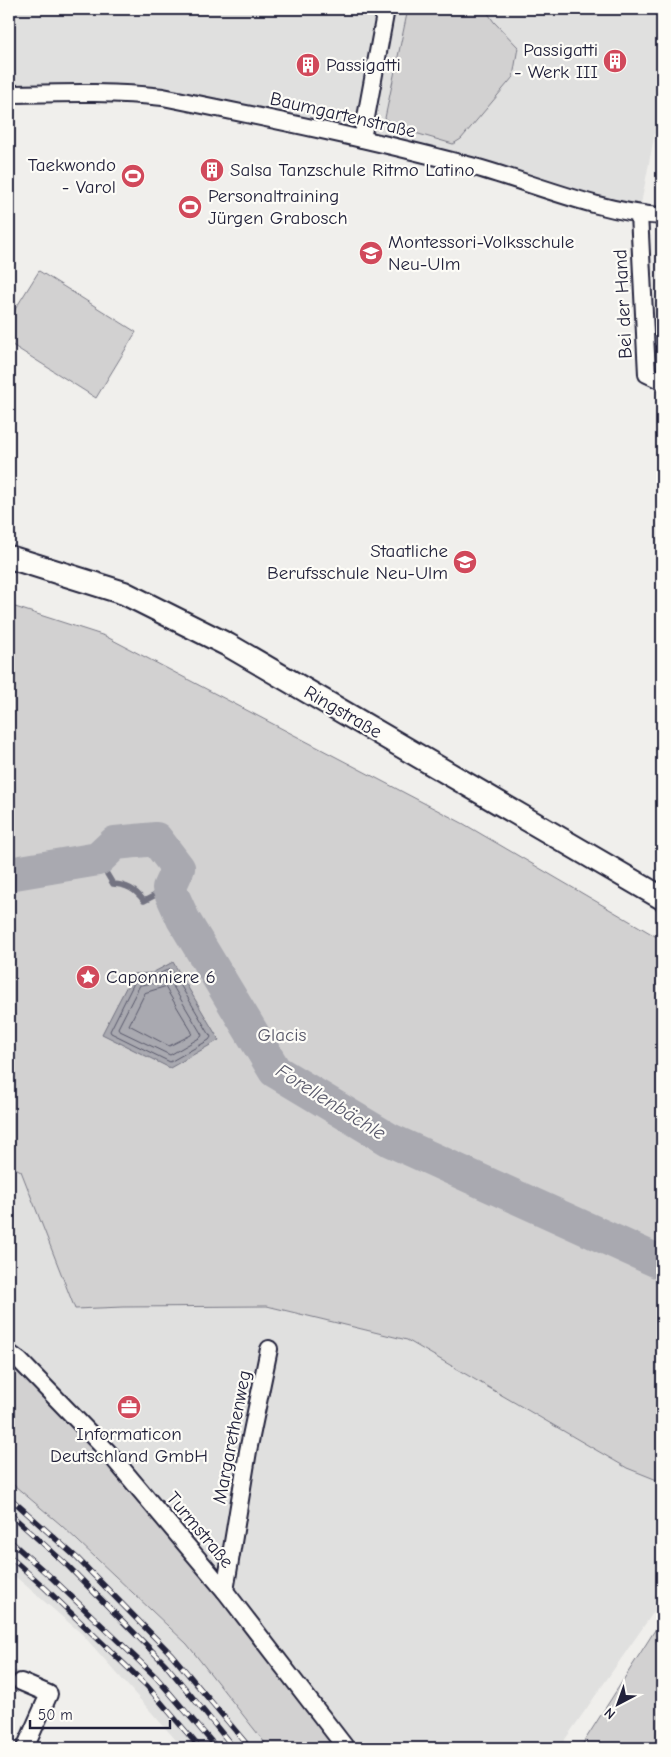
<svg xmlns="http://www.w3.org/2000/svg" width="671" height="1757" font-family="'Comic Neue',sans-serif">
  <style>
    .built { fill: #e0e0df }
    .green { fill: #d2d1d1; stroke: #7a7a86 }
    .water { fill: #a9a9b0; stroke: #737381 }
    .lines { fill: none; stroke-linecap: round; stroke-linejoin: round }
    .shore { stroke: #58586a; stroke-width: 1 }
    .stream { stroke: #737381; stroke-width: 5.5 }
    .river { stroke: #a9a9b0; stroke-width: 34 }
    .minor-tunnel { stroke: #c7c6c9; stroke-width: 16; stroke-dasharray: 16 8; stroke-linecap: butt }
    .minor-casing { stroke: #22223b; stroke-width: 20 }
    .secondary-casing { stroke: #22223b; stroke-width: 26 }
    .minor { stroke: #fdfcf7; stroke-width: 16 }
    .secondary { stroke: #fdfcf7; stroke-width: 22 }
    .rail-casing { stroke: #22223b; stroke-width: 5.5 }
    .rail { stroke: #fdfcf7; stroke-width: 4; stroke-dasharray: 11; stroke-linecap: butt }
    .labels { text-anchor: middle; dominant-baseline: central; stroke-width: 4.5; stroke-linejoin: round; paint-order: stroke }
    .poi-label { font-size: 19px; fill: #22223b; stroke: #fdfcf7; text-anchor: start }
    .street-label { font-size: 19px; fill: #22223b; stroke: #fdfcf7 }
    .park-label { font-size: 19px; fill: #575768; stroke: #fdfcf7 }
    .water-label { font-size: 20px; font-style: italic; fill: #58586a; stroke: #fdfcf7 }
  </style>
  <rect width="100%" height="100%" fill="#f0efec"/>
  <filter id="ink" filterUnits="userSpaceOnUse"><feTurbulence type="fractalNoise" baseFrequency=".02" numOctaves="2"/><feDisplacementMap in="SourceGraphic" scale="10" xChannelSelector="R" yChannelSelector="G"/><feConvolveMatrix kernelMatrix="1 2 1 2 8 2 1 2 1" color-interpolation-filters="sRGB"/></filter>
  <g filter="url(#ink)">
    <g class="built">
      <polygon points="9,9 662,9 662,97 639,214 163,97 9,94"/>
      <polygon points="9,1165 21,1171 75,1309 123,1307 267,1306 407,1340 627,1468 662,1482 662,1600 559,1748 355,1748 259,1622 99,1430 31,1360 9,1343"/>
      <polygon points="9,1481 60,1524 187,1644 269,1748 183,1748 82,1634 9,1571"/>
    </g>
    <g class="green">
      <polygon points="408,9 485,9 494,22 518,47 513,77 461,139 453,144 391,126 385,118"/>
      <polygon points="39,271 136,332 96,398 9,343 9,319"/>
      <polygon points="9,605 105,636 464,824 662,940 662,1482 627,1468 407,1340 267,1306 123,1307 75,1309 21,1171 9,1165"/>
      <polygon points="9,1363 21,1372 97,1448 196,1567 335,1748 269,1748 187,1644 60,1524 9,1481"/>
      <polygon points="662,1619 662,1748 580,1748"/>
    </g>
    <polygon class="water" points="173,962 219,1040 170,1068 102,1034 133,974 152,973"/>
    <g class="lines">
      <g class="shore">
        <polygon points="170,969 172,971 211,1037 209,1040 170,1062 111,1033 110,1031 136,979 153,977"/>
        <polygon points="168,978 202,1035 201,1037 170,1055 120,1031 118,1028 140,985 155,983"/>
        <polygon points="165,987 192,1032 191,1035 169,1046 129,1025 145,993"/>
      </g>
      <path class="stream" d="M98,859L113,884C127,885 135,889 144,901L169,888"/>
      <polyline class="river" points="9,874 98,859 115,843 156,839 178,868 169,888 183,919 275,1071 390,1140 662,1263"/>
      <polyline class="minor-tunnel" points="9,1677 21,1682"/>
      <g class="minor-casing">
        <g id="minor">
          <path d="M9,94C60,93 112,91 163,97C267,118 370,139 471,166C534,183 597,212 662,216"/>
          <polyline points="362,139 386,9"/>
          <polyline points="639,214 647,374 662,381"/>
          <polyline points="9,1353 20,1361 108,1452 225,1591 346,1748"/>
          <polyline points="225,1591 248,1451 269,1349"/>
          <polyline points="21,1682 49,1694 25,1748"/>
        </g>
      </g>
      <g class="secondary-casing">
        <polyline id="secondary" points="9,557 124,593 228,645 662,898"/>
      </g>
      <use href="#minor" class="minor"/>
      <use href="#secondary" class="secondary"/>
      <g class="rail-casing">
        <g id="rail">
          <polyline points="9,1497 77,1558 172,1655 250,1748"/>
          <polyline points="9,1513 68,1566 166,1665 234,1748"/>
          <polyline points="9,1540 53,1579 156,1677 217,1748"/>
          <polyline points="9,1556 45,1588 147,1686 200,1748"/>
        </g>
      </g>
      <use href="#rail" class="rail"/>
    </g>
  </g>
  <defs>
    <g id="building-disc" transform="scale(1.25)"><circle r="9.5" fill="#d1495b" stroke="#fdfcf7"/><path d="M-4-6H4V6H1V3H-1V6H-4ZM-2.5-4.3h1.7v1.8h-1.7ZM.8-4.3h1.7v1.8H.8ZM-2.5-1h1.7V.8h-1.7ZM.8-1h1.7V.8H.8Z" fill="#fff"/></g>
    <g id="stadium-disc" transform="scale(1.25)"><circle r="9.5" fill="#d1495b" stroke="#fdfcf7"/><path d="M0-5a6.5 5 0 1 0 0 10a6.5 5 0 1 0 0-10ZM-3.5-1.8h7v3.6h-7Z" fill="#fff"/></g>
    <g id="school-disc" transform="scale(1.25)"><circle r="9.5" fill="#d1495b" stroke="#fdfcf7"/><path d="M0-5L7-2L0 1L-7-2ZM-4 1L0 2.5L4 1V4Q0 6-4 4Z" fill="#fff"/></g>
    <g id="sight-disc" transform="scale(1.25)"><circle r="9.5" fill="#d1495b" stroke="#fdfcf7"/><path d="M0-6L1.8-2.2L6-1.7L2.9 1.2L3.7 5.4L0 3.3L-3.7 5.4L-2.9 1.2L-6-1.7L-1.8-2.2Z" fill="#fff"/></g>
    <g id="office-disc" transform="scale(1.25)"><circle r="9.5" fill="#d1495b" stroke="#fdfcf7"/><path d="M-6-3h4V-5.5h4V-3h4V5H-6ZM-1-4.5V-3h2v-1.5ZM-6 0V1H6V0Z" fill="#fff"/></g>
  </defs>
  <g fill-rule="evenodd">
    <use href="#building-disc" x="615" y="61"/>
    <use href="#building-disc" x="308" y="65"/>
    <use href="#building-disc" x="212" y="170"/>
    <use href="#stadium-disc" x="133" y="176"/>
    <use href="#stadium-disc" x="190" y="207"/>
    <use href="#school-disc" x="371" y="253"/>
    <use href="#school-disc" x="465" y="562"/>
    <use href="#sight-disc" x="88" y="977"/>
    <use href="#office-disc" x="129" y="1407"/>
  </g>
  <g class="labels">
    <g class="poi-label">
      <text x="598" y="50" text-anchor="end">Passigatti<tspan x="598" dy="22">- Werk III</tspan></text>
      <text x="326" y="65">Passigatti</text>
      <text x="116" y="165" text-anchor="end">Taekwondo<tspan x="116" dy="22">- Varol</tspan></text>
      <text x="230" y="170">Salsa Tanzschule Ritmo Latino</text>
      <text x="208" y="196">Personaltraining<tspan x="208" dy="22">Jürgen Grabosch</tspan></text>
      <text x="388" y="242">Montessori-Volksschule<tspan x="388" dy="22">Neu-Ulm</tspan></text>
      <text x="448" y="551" text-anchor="end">Staatliche<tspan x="448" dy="22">Berufsschule Neu-Ulm</tspan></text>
      <text x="106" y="977">Caponniere 6</text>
      <text x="129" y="1434" text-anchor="middle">Informaticon<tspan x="129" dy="22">Deutschland GmbH</tspan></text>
    </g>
    <g class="street-label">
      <text transform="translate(343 115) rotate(13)">Baumgartenstraße</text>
      <text transform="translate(623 304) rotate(-93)">Bei der Hand</text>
      <text transform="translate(343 712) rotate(30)">Ringstraße</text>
      <text transform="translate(232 1437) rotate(-79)">Margarethenweg</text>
      <text transform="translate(200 1530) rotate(50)">Turmstraße</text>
    </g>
    <g class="park-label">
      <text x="282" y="1035">Glacis</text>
    </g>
    <g class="water-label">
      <text transform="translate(331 1102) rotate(32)">Forellenbächle</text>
    </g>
  </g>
  <rect width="671" height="1757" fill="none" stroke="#fdfcf7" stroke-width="30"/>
  <rect x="15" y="15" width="641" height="1727" fill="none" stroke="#22223b" stroke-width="2" filter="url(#ink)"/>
  <g transform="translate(618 1704) rotate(221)" stroke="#fdfcf7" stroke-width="4" paint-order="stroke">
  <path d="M0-4L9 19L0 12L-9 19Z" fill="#22223b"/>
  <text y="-8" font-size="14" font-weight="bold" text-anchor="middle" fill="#22223b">N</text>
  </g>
  <path d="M30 1720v8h140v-8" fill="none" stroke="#22223b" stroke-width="2.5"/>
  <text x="38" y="1720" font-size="15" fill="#22223b" stroke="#fdfcf7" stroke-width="4" paint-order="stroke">50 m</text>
</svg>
